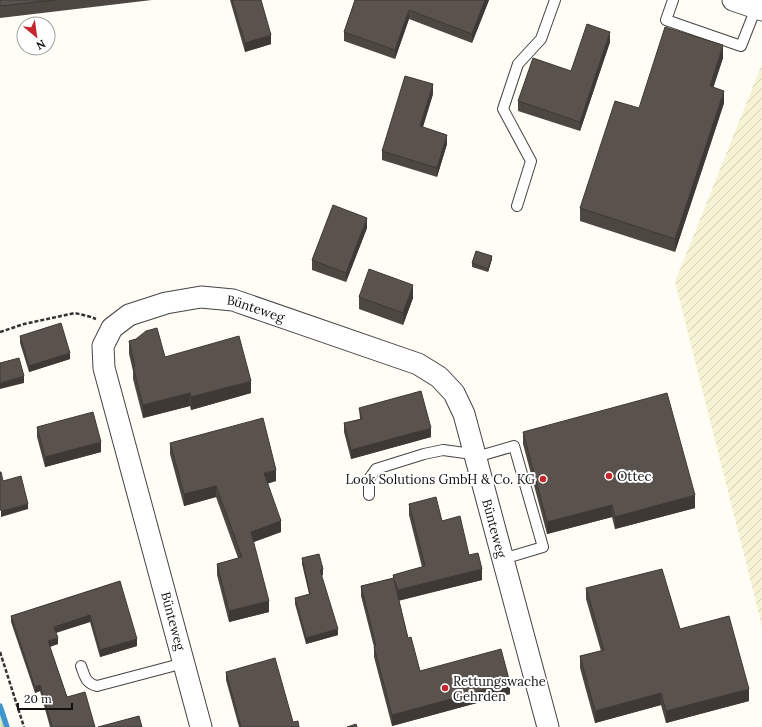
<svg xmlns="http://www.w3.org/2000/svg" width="762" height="727" font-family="Lora,serif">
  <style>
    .farmland { fill: url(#farmland-furrows) }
    .grass { fill: url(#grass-tufts) }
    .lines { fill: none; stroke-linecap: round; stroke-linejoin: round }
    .stream { stroke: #3f96cf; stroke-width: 5.5 }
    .service-casing { stroke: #444; stroke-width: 12 }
    .minor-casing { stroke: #444; stroke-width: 23 }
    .path { stroke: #333; stroke-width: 2.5; stroke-dasharray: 4 2; stroke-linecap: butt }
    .service { stroke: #fff; stroke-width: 10 }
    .minor { stroke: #fff; stroke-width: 21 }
    .wall { fill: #4d4742 }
    .shaded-wall { fill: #3f3936 }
    .building { fill: #5a524d; stroke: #3f3936 }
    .poi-dot { fill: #c4262e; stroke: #fff; stroke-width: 1.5 }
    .labels { text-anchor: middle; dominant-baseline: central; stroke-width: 4; stroke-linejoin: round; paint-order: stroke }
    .street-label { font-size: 13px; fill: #111; stroke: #fff }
    .poi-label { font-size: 13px; fill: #111; stroke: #fff; text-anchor: start }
  </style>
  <defs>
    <pattern id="farmland-furrows" width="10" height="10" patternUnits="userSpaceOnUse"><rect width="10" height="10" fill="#f6f3d4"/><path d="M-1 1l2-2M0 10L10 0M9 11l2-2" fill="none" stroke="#d2cfb5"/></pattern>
    <pattern id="grass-tufts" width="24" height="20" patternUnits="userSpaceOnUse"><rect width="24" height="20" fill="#d5ebbd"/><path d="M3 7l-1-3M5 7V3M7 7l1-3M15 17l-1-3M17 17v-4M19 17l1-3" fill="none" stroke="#b6c8a1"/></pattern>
  </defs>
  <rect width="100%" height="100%" fill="#fffdf5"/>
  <polygon class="farmland" points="762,64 762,626 675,282"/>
  <polygon class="grass" points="0,705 7,727 0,727"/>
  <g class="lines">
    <polyline class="stream" points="0,706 7,727"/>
    <g class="service-casing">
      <g id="service">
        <polyline points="673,0 666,20 741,46 756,8"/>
        <polyline points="517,206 531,161 503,109 518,64 541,39 555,0"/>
        <polyline points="476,457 514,446 543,547 503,559"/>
        <polyline points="369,495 369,479 376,469 424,454 443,450 465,453 474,450"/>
        <path d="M81,666C85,676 85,683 97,686L184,663"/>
      </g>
    </g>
    <g class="minor-casing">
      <g id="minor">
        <polyline points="733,0 762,10"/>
        <path id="s1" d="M201,727L104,368L103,346L112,328L129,315L166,303L201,297L233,300L418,364L439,377L454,393L464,414L548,727"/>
      </g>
    </g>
    <g class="path">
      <polyline points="0,332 24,324 75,313 91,317 96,319"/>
      <polyline points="0,652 24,727"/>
    </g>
    <use href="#service" class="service"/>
    <use href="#minor" class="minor"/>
  </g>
  <g class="wall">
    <polygon points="0,0 152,0 0,18"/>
    <polygon points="230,0 261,0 271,44 245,52"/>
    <polygon points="355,0 489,0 472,43 409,19 395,59 344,41 344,32"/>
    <polygon points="610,42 580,131 518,111 518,101 571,71"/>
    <polygon points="723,58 713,87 724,103 675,252 580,221 580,208 639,108"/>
    <polygon points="433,94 423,127 447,144 437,177 382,160 382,151"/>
    <polygon points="367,228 346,282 312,270 312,260"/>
    <polygon points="492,259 488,272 472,267 472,263"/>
    <polygon points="359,297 413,298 403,325 359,309"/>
    <polygon points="20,336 70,359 29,372 20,343"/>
    <polygon points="136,339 165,357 251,393 191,410 190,406 143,418 133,379 133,371 129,354 129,341"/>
    <polygon points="359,408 431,437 351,459 344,432 344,423 360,419"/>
    <polygon points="37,427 101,452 45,467 37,437"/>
    <polygon points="523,432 695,508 615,529 612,517 547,534 523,444"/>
    <polygon points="170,443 276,481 267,484 281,532 253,542 269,612 229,622 217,575 217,564 238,558 216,497 184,506 170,454"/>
    <polygon points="409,504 442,521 469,555 482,580 399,600 408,638 420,671 510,694 392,726 374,657 374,647 361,596 361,586 393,578 393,575 422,567 409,515"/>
    <polygon points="302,558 323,575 321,576 338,635 306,644 295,604 295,598 309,594 302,564"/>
    <polygon points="120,581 137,646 100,657 90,622 56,633 58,644 50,647 67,697 95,727 50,727 40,691 35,693 11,622 11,616"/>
    <polygon points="586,588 680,629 749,701 666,723 661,705 595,723 580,668 580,656 601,651 586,599"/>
    <polygon points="226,672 293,722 299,727 239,727 226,680"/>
  </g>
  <g class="shaded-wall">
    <polygon points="485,0 489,0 472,43 472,34"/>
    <polygon points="409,10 409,19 395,59 395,50"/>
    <polygon points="610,32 610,42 580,131 580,122"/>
    <polygon points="271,35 271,44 245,52 245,43"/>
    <polygon points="723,45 723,58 710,98 710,86"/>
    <polygon points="433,84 433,94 420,136 420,126"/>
    <polygon points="724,91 724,103 675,252 675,239"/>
    <polygon points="447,135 447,144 437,177 437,168"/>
    <polygon points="367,218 367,228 346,282 346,273"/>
    <polygon points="492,256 492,259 488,272 488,269"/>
    <polygon points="413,285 413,298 403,325 403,313"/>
    <polygon points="70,353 70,359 29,372 29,366"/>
    <polygon points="24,376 24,383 0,389 0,383"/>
    <polygon points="251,381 251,393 191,410 191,397"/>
    <polygon points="190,393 190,406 143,418 143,405"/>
    <polygon points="431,428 431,437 351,459 351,450"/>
    <polygon points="101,442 101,452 45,467 45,457"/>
    <polygon points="276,470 276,481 264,484 264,473"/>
    <polygon points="216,486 216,497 184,506 184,494"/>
    <polygon points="695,495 695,508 615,529 615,517"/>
    <polygon points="28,504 28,509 1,517 1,511"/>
    <polygon points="612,505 612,517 547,534 547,522"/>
    <polygon points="281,521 281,532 251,543 251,532"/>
    <polygon points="323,569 323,575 320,576 320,570"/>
    <polygon points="482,569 482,580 398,601 398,590"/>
    <polygon points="269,601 269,612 229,622 229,611"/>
    <polygon points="90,615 90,622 54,633 54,627"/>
    <polygon points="338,629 338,635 306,644 306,638"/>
    <polygon points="58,638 58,644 48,647 48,641"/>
    <polygon points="137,639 137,646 100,657 100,650"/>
    <polygon points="510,683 510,694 392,726 392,715"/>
    <polygon points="40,685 40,691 35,693 35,687"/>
    <polygon points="749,689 749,701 666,723 666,711"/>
    <polygon points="661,693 661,705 595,723 595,711"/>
  </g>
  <g class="building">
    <polygon points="0,0 55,0 0,6"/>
    <polygon points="232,0 261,0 271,35 245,43"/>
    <polygon points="355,0 485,0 472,34 409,10 395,50 344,32"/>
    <polygon points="587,24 610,32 580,122 518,101 533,58 571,71"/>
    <polygon points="665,27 723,45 710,86 724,91 675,239 580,208 615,101 639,108"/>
    <polygon points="405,76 433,84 420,126 447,135 437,168 382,151"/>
    <polygon points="333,205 367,218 346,273 312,260"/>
    <polygon points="476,251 492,256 488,269 472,263"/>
    <polygon points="369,269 413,285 403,313 359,297"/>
    <polygon points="61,323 70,353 29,366 20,336"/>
    <polygon points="157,328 165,357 239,336 251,381 191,397 190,393 143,405 133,366 135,366 129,341 136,339 146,331"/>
    <polygon points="19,358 24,376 0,383 0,363"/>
    <polygon points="421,391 431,428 351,450 344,423 362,419 359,408"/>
    <polygon points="667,393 695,495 615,517 612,505 547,522 523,432"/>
    <polygon points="93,412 101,442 45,457 37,427"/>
    <polygon points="263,418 276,470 264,473 281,521 251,532 269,601 229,611 217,564 242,557 216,486 184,494 170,443"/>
    <polygon points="0,472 1,472 3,481 21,476 28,504 1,511 0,507"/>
    <polygon points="436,497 442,521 460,516 469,555 478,553 482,569 398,590 394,580 408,638 411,637 420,671 501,649 510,683 392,715 374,647 376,646 361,586 394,578 393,575 425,566 409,504"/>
    <polygon points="319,554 323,569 320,570 338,629 306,638 295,598 310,594 302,558"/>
    <polygon points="662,569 680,629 729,616 749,689 666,711 661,693 595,711 580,656 604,650 586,588"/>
    <polygon points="120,581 137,639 100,650 90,615 54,627 58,638 48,641 67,697 85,692 95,727 52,727 40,685 35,687 11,616"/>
    <polygon points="275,658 293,722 298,721 299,727 241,727 226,672"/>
    <polygon points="139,716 142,727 98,727"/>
    <polygon points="356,724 357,727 347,727"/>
  </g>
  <g class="poi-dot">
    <circle cx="609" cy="476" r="4"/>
    <circle cx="543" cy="479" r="4"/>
    <circle cx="445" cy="688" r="4"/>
  </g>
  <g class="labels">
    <g class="street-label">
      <text stroke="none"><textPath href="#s1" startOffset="566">Bünteweg</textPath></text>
      <text stroke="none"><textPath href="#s1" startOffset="926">Bünteweg</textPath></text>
      <text transform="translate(173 621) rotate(75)">Bünteweg</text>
    </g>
    <g class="poi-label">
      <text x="617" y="476">Ottec</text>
      <text x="535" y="479" text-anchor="end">Look Solutions GmbH &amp; Co. KG</text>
      <text x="453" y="681">Rettungswache<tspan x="453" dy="15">Gehrden</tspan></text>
    </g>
  </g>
  <g transform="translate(36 36) rotate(151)"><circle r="19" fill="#ffffff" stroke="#a0a0a0"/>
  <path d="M0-3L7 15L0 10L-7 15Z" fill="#c4262e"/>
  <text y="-6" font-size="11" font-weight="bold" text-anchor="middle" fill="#111111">N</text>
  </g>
  <path d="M18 703v6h54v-6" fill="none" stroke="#111111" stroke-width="2"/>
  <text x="24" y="703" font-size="12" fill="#111111" stroke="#ffffff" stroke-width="3" paint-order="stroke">20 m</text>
</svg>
